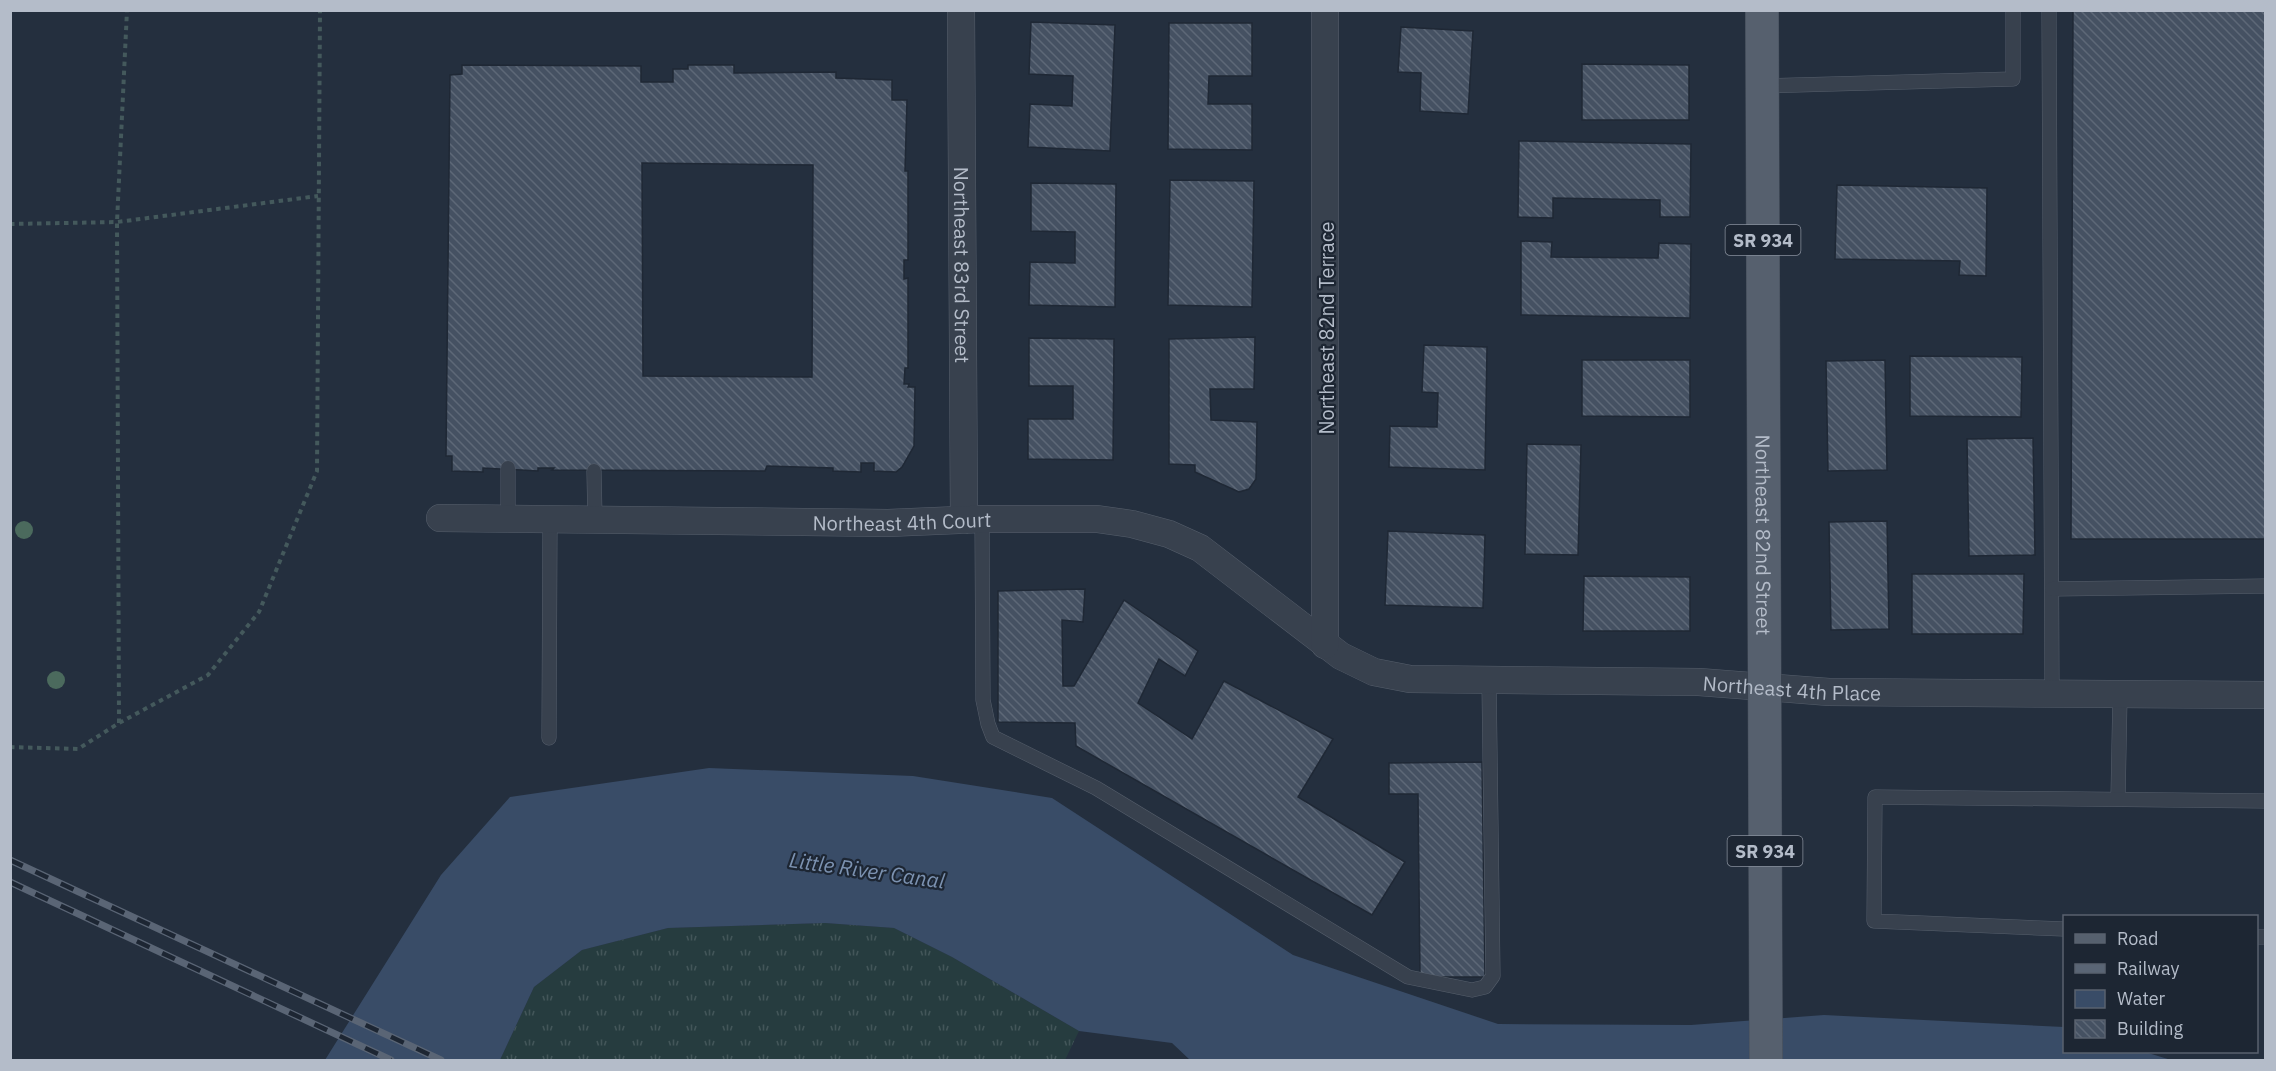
<svg xmlns="http://www.w3.org/2000/svg" width="2276" height="1071" font-family="'IBM Plex Sans',sans-serif">
  <style>
    .grass { fill: url(#grass-tufts) }
    .water { fill: #394c67 }
    .building { fill: url(#building-back-hatch); stroke: #1f2835; stroke-width: 1.5; fill-rule: evenodd }
    .lines { fill: none; stroke-linecap: round; stroke-linejoin: round }
    .service-casing { stroke: #565f6c; stroke-width: 15 }
    .minor-casing { stroke: #565f6c; stroke-width: 28 }
    .primary-casing { stroke: #414a57; stroke-width: 34 }
    .path { stroke: #44595c; stroke-width: 4; stroke-dasharray: 4.5 4.5; stroke-linecap: butt }
    .service { stroke: #38414e; stroke-width: 14 }
    .minor { stroke: #38414e; stroke-width: 27 }
    .primary { stroke: #56606e; stroke-width: 33 }
    .rail-casing { stroke: #5a6575; stroke-width: 7 }
    .rail { stroke: #1d2633; stroke-width: 4.5; stroke-dasharray: 14; stroke-linecap: butt }
    .tree { fill: #4b6a5d }
    .labels { text-anchor: middle; dominant-baseline: central; stroke-width: 4.5; stroke-linejoin: round; paint-order: stroke }
    .shield { fill: #1d2633; stroke: #878f9c; stroke-width: 1.5 }
    .shield-label { font-size: 18px; font-weight: bold; fill: #b4bcc9 }
    .street-label { font-size: 20px; fill: #b4bcc9; stroke: #1d2633 }
    .water-label { font-size: 21px; font-style: italic; fill: #7c92b1; stroke: #1d2633 }
  </style>
  <defs>
    <pattern id="grass-tufts" width="24" height="20" patternUnits="userSpaceOnUse" patternTransform="scale(1.5)"><rect width="24" height="20" fill="#263c3f"/><path d="M3 7l-1-3M5 7V3M7 7l1-3M15 17l-1-3M17 17v-4M19 17l1-3" fill="none" stroke="#435659"/></pattern>
    <pattern id="building-back-hatch" width="6" height="6" patternUnits="userSpaceOnUse" patternTransform="scale(1.5)"><rect width="6" height="6" fill="#455162"/><path d="M-1 5l2 2M0 0l6 6M5-1l2 2" fill="none" stroke="#5d6877"/></pattern>
  </defs>
  <rect width="100%" height="100%" fill="#242f3e"/>
  <polygon class="grass" points="825,923 894,928 952,957 1079,1031 1065,1060 500,1060 534,987 582,950 668,928"/>
  <polygon class="water" points="709,768 913,776 1052,798 1293,955 1498,1024 1691,1025 1824,1015 2064,1027 2064,1052 2145,1052 2171,1060 1190,1060 1172,1043 1079,1031 952,957 894,928 825,923 668,928 582,950 534,987 500,1060 325,1060 441,875 510,797"/>
  <g class="building">
    <polygon points="2073,10 2266,10 2266,539 2071,539"/>
    <polygon points="1031,22 1115,25 1110,151 1028,147 1030,104 1072,106 1073,76 1029,74"/>
    <polygon points="1169,23 1252,23 1252,76 1209,76 1208,104 1252,104 1252,150 1168,149"/>
    <polygon points="1401,27 1473,31 1468,114 1420,111 1421,73 1398,72"/>
    <polygon points="1582,64 1689,65 1689,120 1582,120"/>
    <path d="M462,65L641,66V82H673V69H688V65H734V73L836,72V78L892,80V100H907L905,171H908V260H904V279L908,278V368H905L904,384H909L908,387H915L914,446L902,467L896,472L874,471V463H861V472L833,471V468L767,466L765,471L552,470L554,468H538V471L483,468V472L452,471V456H446L450,75L462,74ZM642,163L813,165L812,377L643,376Z"/>
    <polygon points="1519,141 1691,144 1690,217 1660,217 1660,200 1553,198 1553,218 1518,217"/>
    <polygon points="1170,180 1254,181 1252,307 1168,305"/>
    <polygon points="1031,183 1116,184 1115,307 1029,305 1030,262 1075,263 1075,232 1031,231"/>
    <polygon points="1837,185 1987,188 1986,276 1959,275 1960,261 1835,259"/>
    <polygon points="1521,241 1552,242 1551,257 1658,258 1659,243 1691,244 1690,318 1521,315"/>
    <polygon points="1255,337 1254,389 1210,389 1211,420 1257,422 1256,479 1249,489 1239,492 1195,472 1195,465 1169,464 1169,339"/>
    <polygon points="1029,338 1114,339 1113,460 1028,459 1028,419 1073,419 1073,386 1029,386"/>
    <polygon points="1424,345 1487,347 1485,470 1389,467 1390,426 1437,427 1438,393 1422,392"/>
    <polygon points="1910,356 2022,357 2021,417 1910,416"/>
    <polygon points="1582,360 1690,360 1690,417 1582,416"/>
    <polygon points="1885,360 1887,470 1828,471 1826,361"/>
    <polygon points="2033,438 2035,555 1969,556 1967,439"/>
    <polygon points="1527,444 1581,445 1578,555 1525,554"/>
    <polygon points="1887,521 1889,629 1831,630 1829,522"/>
    <polygon points="1388,531 1485,535 1483,608 1385,605"/>
    <polygon points="1912,574 2024,574 2023,634 1912,634"/>
    <polygon points="1584,576 1690,577 1690,631 1583,631"/>
    <polygon points="1085,589 1083,622 1062,620 1063,686 1074,686 1124,600 1198,651 1185,676 1159,659 1138,703 1192,739 1224,681 1333,739 1298,797 1405,862 1372,915 1076,746 1075,723 998,722 998,591"/>
    <polygon points="1482,762 1485,977 1420,977 1418,794 1389,794 1389,763"/>
  </g>
  <g class="lines">
    <g class="service-casing">
      <g id="service">
        <polyline points="2049,10 2052,693"/>
        <polyline points="1762,86 2013,79 2013,10"/>
        <polyline points="594,471 595,519"/>
        <polyline points="508,519 508,468"/>
        <polyline points="982,519 983,700 988,724 993,737 1096,788 1408,977 1472,990 1485,987 1493,976 1489,681"/>
        <polyline points="2052,589 2266,586"/>
        <polyline points="549,738 550,519"/>
        <polyline points="2118,799 2120,695"/>
        <polyline points="2064,929 1874,921 1875,797 2266,801"/>
        <polyline points="2256,937 2266,937"/>
      </g>
    </g>
    <g class="minor-casing">
      <g id="minor">
        <path id="s1" d="M961,10L964,520"/>
        <path id="s2" d="M440,518L888,523L982,519H1097L1132,524L1169,534L1200,548L1341,656L1374,672L1410,679L1699,682L1829,692L2266,695"/>
        <polyline points="1325,645 1325,10"/>
      </g>
    </g>
    <g class="primary-casing">
      <g id="primary">
        <path id="s3" d="M1762,10L1766,1060"/>
      </g>
    </g>
    <g class="path">
      <polyline points="10,224 117,222 318,196"/>
      <polyline points="119,723 117,222 127,10"/>
      <polyline points="10,747 78,749 119,723 208,675 259,612 317,471 320,10"/>
    </g>
    <use href="#service" class="service"/>
    <use href="#minor" class="minor"/>
    <use href="#primary" class="primary"/>
    <g class="rail-casing">
      <g id="rail">
        <polyline points="10,860 441,1060"/>
        <polyline points="10,882 391,1060"/>
      </g>
    </g>
    <use href="#rail" class="rail"/>
  </g>
  <g class="tree">
    <circle cx="24" cy="530" r="9"/>
    <circle cx="56" cy="680" r="9"/>
  </g>
  <g class="labels">
    <g class="shield">
      <rect x="1725.5" y="225" width="75" height="30" rx="4.5"/>
      <rect x="1727.5" y="836" width="75" height="30" rx="4.5"/>
    </g>
    <g class="shield-label">
      <text x="1763" y="240">SR 934</text>
      <text x="1765" y="851">SR 934</text>
    </g>
    <g class="street-label">
      <text stroke="none"><textPath href="#s1" startOffset="255">Northeast 83rd Street</textPath></text>
      <text transform="translate(1326 328) rotate(-90)">Northeast 82nd Terrace</text>
      <text stroke="none"><textPath href="#s2" startOffset="462">Northeast 4th Court</textPath></text>
      <text stroke="none"><textPath href="#s3" startOffset="525">Northeast 82nd Street</textPath></text>
      <text stroke="none"><textPath href="#s2" startOffset="1398">Northeast 4th Place</textPath></text>
    </g>
    <g class="water-label">
      <text transform="translate(867 870) rotate(8)">Little River Canal</text>
    </g>
  </g>
  <rect width="2276" height="1071" fill="none" stroke="#b4bcc9" stroke-width="24"/>
  <rect x="2063" y="915" width="195" height="138" fill="#1d2633" stroke="#59626f" stroke-width="1.5"/>
  <rect x="2075" y="934" width="30" height="9" fill="#56606e" stroke="#59626f" stroke-width="1.5"/>
  <text x="2117" y="945" font-size="18" fill="#b4bcc9">Road</text>
  <rect x="2075" y="964" width="30" height="9" fill="#5a6575" stroke="#59626f" stroke-width="1.5"/>
  <text x="2117" y="975" font-size="18" fill="#b4bcc9">Railway</text>
  <rect x="2075" y="990" width="30" height="18" fill="#394c67" stroke="#59626f" stroke-width="1.5"/>
  <text x="2117" y="1005" font-size="18" fill="#b4bcc9">Water</text>
  <rect x="2075" y="1020" width="30" height="18" fill="url(#building-back-hatch)" stroke="#59626f" stroke-width="1.5"/>
  <text x="2117" y="1035" font-size="18" fill="#b4bcc9">Building</text>
</svg>
